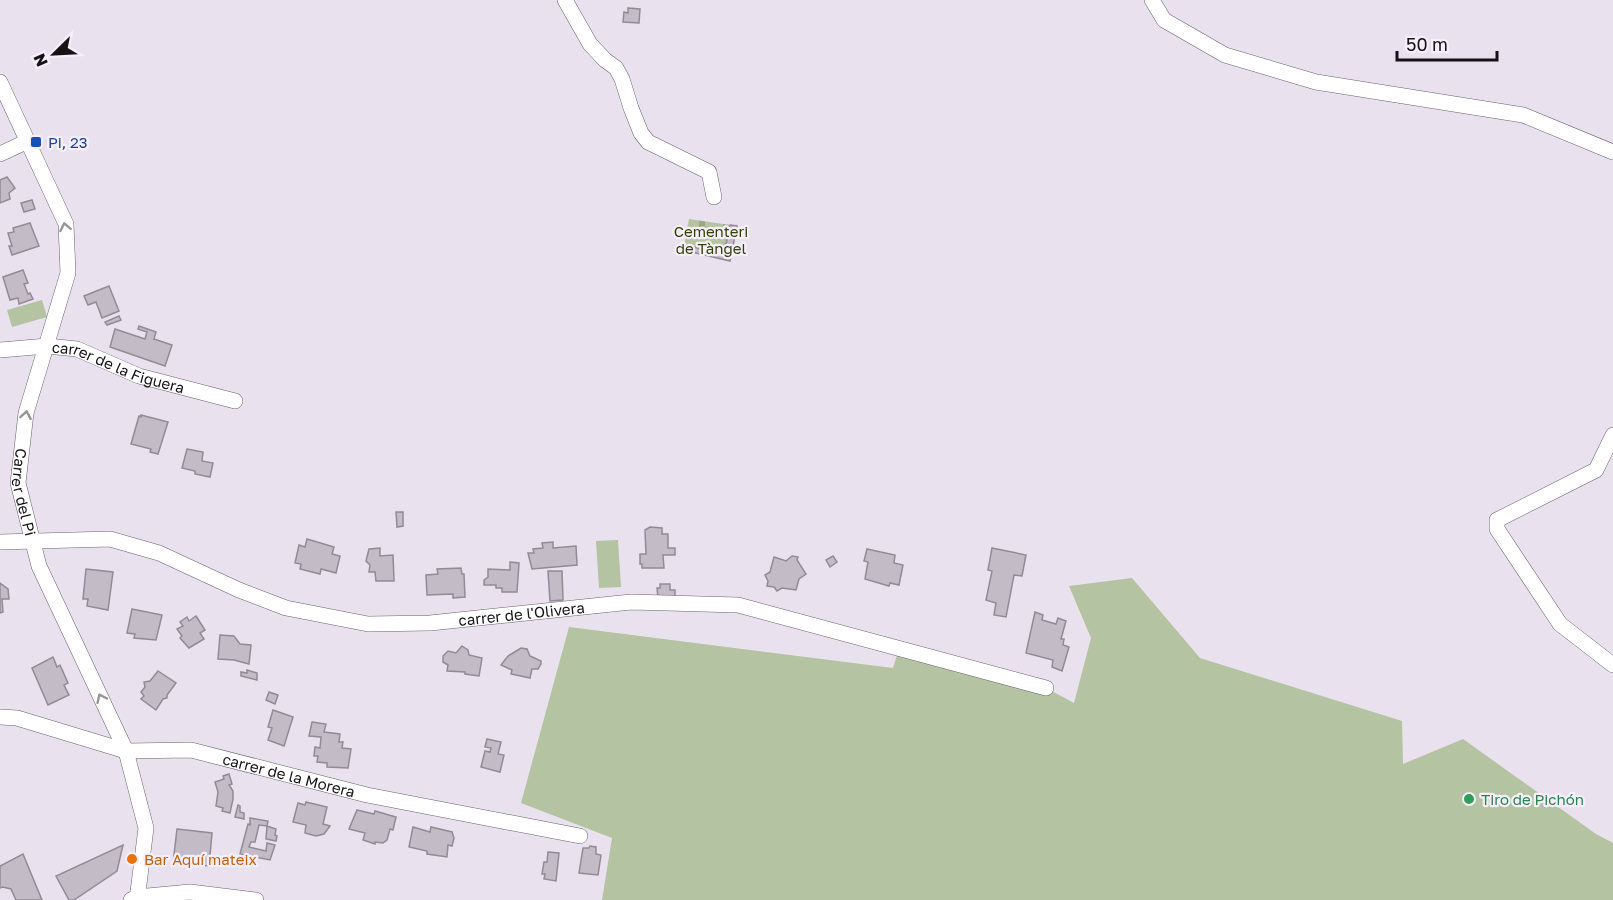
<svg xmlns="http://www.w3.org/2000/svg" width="1613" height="900" font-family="'Golos Text',sans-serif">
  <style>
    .green { fill: #b4c3a1 }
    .cemetery { fill: url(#cemetery-stones) }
    .building { fill: #c3bcc7; stroke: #928b96; stroke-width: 1.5 }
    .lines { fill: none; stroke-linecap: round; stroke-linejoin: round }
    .minor-casing { stroke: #68626c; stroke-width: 16 }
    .minor { stroke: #fff; stroke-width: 15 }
    .oneway { stroke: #969597 }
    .transit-dot { fill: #1a4fb4; stroke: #f6effb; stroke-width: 2 }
    .leisure-dot { fill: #2e9e5b; stroke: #f6effb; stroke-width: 2 }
    .food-dot { fill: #e8710a; stroke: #f6effb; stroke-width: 2 }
    .labels { text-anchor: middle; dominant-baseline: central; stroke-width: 4.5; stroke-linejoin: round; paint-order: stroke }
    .transit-label { font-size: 15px; fill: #164399; stroke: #f6effb; text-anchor: start }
    .park-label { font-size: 15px; fill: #2f4301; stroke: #f6effb }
    .street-label { font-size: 15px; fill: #161317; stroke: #f6effb }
    .leisure-label { font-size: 15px; fill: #27864d; stroke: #f6effb; text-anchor: start }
    .food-label { font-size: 15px; fill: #c56008; stroke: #f6effb; text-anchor: start }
  </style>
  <defs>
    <pattern id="cemetery-stones" width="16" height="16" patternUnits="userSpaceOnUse" patternTransform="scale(1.5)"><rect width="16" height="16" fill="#b4c3a1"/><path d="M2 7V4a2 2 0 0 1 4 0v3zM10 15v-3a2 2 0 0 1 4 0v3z" fill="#9aa78a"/></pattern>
  </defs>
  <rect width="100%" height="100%" fill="#e9e2ee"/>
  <g class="green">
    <polygon points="42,300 47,317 12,327 7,310"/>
    <polygon points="618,540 621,587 599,588 596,541"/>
    <polygon points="1132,578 1200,658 1402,721 1403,764 1463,739 1596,834 1613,843 1613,900 602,900 612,838 521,803 569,627 893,668 899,648 1046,688 1074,703 1091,638 1069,586"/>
  </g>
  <polygon class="cemetery" points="689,219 737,226 730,261 683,250"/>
  <g class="building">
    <polygon points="628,8 640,9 639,23 623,22 624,12 628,13"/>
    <polygon points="7,177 15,188 9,193 10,199 0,203 0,180"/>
    <polygon points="32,200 35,209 24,212 21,203"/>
    <polygon points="30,223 39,246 12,255 9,246 12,246 8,233 14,232 13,228"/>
    <polygon points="730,225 737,226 730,261 683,250 684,245 724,254"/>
    <polygon points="23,270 28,283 24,284 28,294 30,293 33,299 19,304 18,298 10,300 3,277"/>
    <polygon points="109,286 119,311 102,318 96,302 88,305 84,296"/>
    <polygon points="119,316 121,320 107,325 105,322"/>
    <polygon points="139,326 156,332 154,339 172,345 165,366 110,347 115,329 145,339 147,332 138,329"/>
    <polygon points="141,415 168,422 158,454 150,452 151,449 131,444 139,416 141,417"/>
    <polygon points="187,449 203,452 202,461 213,463 210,477 195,474 195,471 182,468"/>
    <polygon points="396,512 403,512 403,526 397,527"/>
    <polygon points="650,527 662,528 662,534 668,534 668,548 675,548 675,555 663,555 664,568 642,568 642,564 640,564 640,554 646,554 645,530"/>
    <polygon points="307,539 334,547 332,554 340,556 336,573 321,569 320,574 300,569 301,564 295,563 299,545 305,547"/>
    <polygon points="553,542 553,548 576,546 577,565 532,569 528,553 534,553 533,549 543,548 542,543"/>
    <polygon points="380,548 380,556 393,555 394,581 376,581 375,572 369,572 370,565 366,561 369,549"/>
    <polygon points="992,548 1026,555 1022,576 1014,575 1006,617 994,615 996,603 986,600 992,571 988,570"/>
    <polygon points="867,549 895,555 894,563 903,565 899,585 890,583 889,586 865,579 868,562 864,561"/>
    <polygon points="792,556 798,557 797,560 806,574 799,579 796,590 782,588 777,591 774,587 767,586 768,581 765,575 770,572 774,557 786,561"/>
    <polygon points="833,556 837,562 830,567 826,560"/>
    <polygon points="510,562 519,563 517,592 502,592 502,588 496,588 496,585 484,585 484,580 488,577 488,569 510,570"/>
    <polygon points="461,568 462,574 464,574 465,597 453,598 453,594 427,595 426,575 438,574 437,569"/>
    <polygon points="86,569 113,572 108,610 87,606 88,599 83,599"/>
    <polygon points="548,571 562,571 563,600 550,601"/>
    <polygon points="0,583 8,589 9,599 2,599 3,612 0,613"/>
    <polygon points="660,584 670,584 670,590 675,590 675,599 658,599 657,588 660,588"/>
    <polygon points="132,609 162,615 156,640 134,638 135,634 127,633"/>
    <polygon points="1035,612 1043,615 1042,620 1056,624 1058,618 1066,621 1061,639 1064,639 1063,645 1069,647 1062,671 1052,667 1053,660 1026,653"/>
    <polygon points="196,616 205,630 200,633 204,639 189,648 180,638 182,636 177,629 183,626 180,622 187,617 189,621"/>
    <polygon points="220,635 234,636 240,644 251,645 249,664 234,660 218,659"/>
    <polygon points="462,646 468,650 469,655 482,658 479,676 465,674 465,672 447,671 448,665 443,662 443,656 448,651 456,653"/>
    <polygon points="521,648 527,649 530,656 541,661 541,664 538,669 532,669 530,678 511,674 512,670 501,665 508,656"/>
    <polygon points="53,657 57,667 60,665 68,683 64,685 69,695 48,705 32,668"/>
    <polygon points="247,670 257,673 257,680 241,676 241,672 247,673"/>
    <polygon points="158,671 176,683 167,695 167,698 163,699 156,710 141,699 144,696 141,692 145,687 144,682 150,681"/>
    <polygon points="269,692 278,695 275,704 266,700"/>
    <polygon points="273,710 293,717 284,746 268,740 272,728 268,727"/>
    <polygon points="312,722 326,724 324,732 340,734 339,742 343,742 342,748 351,749 348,768 327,767 327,763 317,762 318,756 314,756 315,747 320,748 321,737 309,736"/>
    <polygon points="487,739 501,742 498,754 504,755 500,772 481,767 485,751 490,752 491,748 485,747"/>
    <polygon points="229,774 232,784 229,785 233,791 233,799 230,813 222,811 223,808 216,806 218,792 215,782 224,779 223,776"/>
    <polygon points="306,802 327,807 323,824 330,826 324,834 316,836 305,833 306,825 293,822 298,803 305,805"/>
    <polygon points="238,805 240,806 240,812 244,813 244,819 235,817"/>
    <polygon points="357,810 374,814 375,811 396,817 393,830 390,829 387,840 383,843 375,842 375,844 363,840 365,833 349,829"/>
    <polygon points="250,818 268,821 267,826 259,825 255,842 251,842 249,847 266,851 267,843 275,845 270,860 240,854 248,824 250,825"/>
    <polygon points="267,826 276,829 275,835 277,836 276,841 266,839"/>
    <polygon points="413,827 430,832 431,827 452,832 454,838 452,846 448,845 447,857 427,854 427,851 409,847"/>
    <polygon points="177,829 212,833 209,866 173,863"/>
    <polygon points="123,845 117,871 74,900 69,900 56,876"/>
    <polygon points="590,846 596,847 596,854 601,855 598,875 579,873 583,848 589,848"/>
    <polygon points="548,852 559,853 556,881 544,879 545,874 542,874 544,862 547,862"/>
    <polygon points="23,854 42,900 16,900 11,889 3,887 0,888 0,866"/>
  </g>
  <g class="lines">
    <g class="minor-casing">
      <g id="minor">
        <polyline points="565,0 590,44 605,60 616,68 622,79 631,108 641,133 648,142 709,172 714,197"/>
        <polyline points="1152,0 1164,20 1225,55 1316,82 1523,115 1613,152"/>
        <path id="s1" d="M0,82L66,224L68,273L26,413L18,483L39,566L126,751L146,828L137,900"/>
        <polyline points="0,154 28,141"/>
        <path id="s2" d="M0,350L47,346L77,349L139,376L235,401"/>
        <polyline points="1613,435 1596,470 1497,520 1497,529 1560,624 1613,665"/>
        <path id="s3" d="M0,542L110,539L159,553L239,590L286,608L368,624L430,623L631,602L738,605L1046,688"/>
        <path id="s4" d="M0,717L17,718L126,751L191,750L367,795L580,836"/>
        <polyline points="131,900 137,897 190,892 256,900"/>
      </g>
    </g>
    <use href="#minor" class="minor"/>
  </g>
  <defs><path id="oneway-chevron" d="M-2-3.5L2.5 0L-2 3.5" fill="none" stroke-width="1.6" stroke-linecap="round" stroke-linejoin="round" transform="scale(1.5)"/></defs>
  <g class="oneway">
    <use href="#oneway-chevron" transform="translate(65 227) rotate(-101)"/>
    <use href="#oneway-chevron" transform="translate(26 415) rotate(-80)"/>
    <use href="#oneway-chevron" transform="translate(101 698) rotate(-115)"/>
  </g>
  <rect class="transit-dot" x="30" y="136" width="12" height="12" rx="3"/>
  <circle class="leisure-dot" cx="1469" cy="799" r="6"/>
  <circle class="food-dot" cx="132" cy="859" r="6"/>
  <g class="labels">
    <g class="transit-label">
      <text x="48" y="142">Pi, 23</text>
    </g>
    <g class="park-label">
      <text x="711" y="231">Cementeri<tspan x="711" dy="17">de Tàngel</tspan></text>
    </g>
    <g class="street-label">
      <text stroke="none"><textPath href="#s2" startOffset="122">carrer de la Figuera</textPath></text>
      <text stroke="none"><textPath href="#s1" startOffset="432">Carrer del Pi</textPath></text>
      <text stroke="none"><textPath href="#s3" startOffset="537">carrer de l'Olivera</textPath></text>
      <text stroke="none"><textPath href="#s4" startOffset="297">carrer de la Morera</textPath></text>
    </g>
    <g class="leisure-label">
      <text x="1481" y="799">Tiro de Pichón</text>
    </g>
    <g class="food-label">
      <text x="144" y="859">Bar Aquí mateix</text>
    </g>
  </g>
  <g transform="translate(54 54) rotate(246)" stroke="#f6effb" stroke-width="4.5" paint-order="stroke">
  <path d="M0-4.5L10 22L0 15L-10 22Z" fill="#161317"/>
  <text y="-9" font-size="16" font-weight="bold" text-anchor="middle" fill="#161317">N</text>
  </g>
  <path d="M1397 51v9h100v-9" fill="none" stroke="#161317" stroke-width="3"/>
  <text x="1406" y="51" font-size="18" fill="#161317" stroke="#f6effb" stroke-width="4.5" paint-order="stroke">50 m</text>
</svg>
